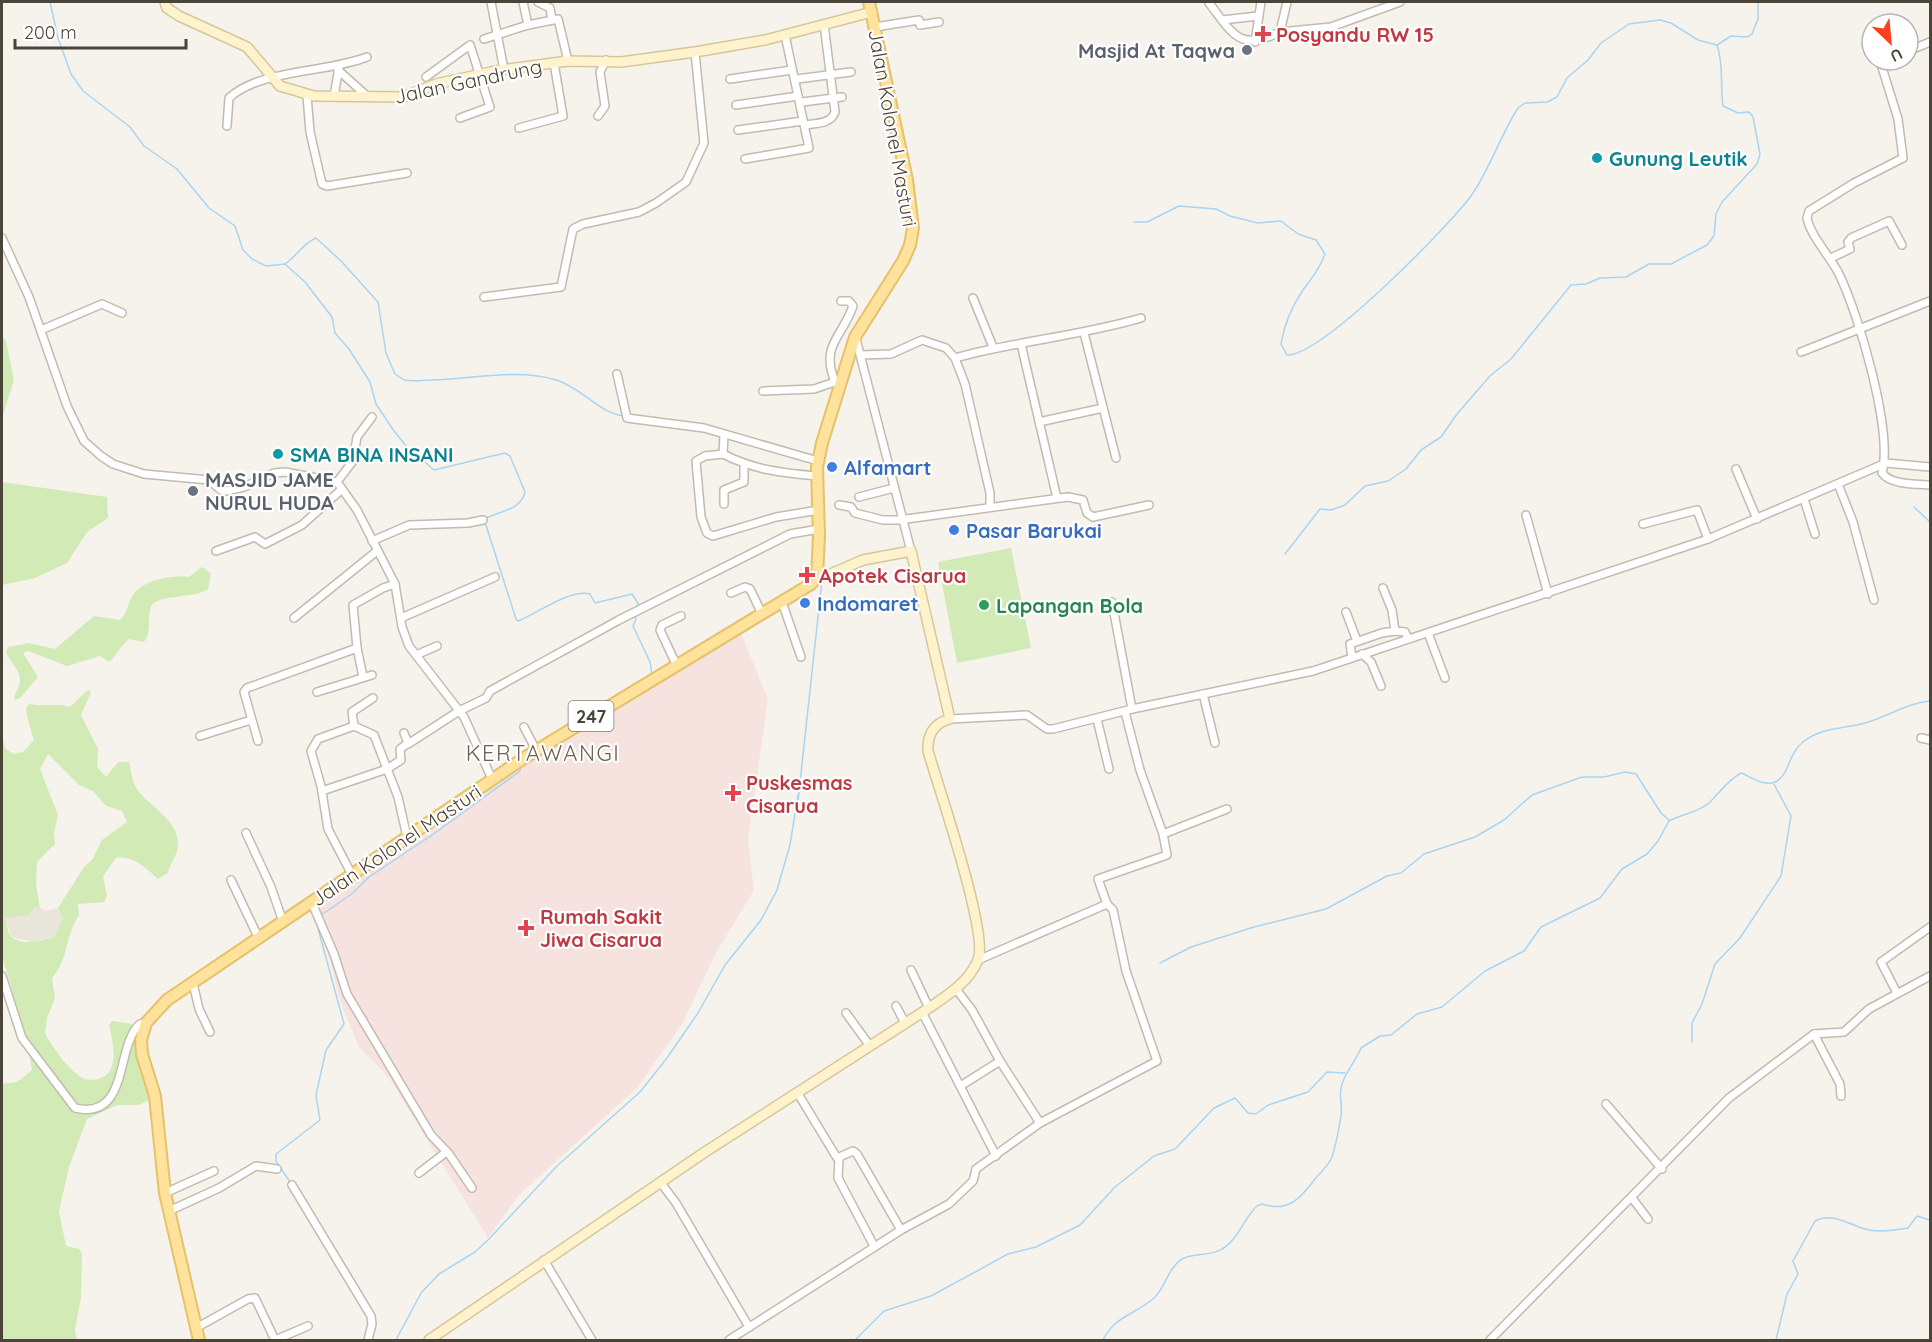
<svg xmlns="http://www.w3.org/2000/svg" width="1932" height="1342" font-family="Quicksand,sans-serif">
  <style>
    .residential { fill: #eae5da }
    .medical { fill: #f6e3e0 }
    .green { fill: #d2eab5; fill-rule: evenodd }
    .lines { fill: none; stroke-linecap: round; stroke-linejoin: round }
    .stream { stroke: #a9d4f2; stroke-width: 1.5 }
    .street-casing { stroke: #c2bbae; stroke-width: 10 }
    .secondary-casing { stroke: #d6c79b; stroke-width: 12 }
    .primary-casing { stroke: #e6c16a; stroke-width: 14 }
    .street { stroke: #fff; stroke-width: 7 }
    .secondary { stroke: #fff3cd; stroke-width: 9 }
    .primary { stroke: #ffe39c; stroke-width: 10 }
    .health-dot { fill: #e0444e; stroke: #fff; stroke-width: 2 }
    .worship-dot { fill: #6b7280; stroke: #fff; stroke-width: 2 }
    .culture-dot { fill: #0f9aa8; stroke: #fff; stroke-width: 2 }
    .shop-dot { fill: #3f7fe0; stroke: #fff; stroke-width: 2 }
    .leisure-dot { fill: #2e9e5b; stroke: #fff; stroke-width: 2 }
    .labels { text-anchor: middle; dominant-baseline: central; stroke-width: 4.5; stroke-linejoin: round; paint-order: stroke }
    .shield { fill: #fff; stroke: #817c74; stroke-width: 1.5 }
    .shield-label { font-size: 18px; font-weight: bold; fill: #4b4439 }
    .health-label { font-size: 20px; font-weight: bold; fill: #be3a42; stroke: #fff; text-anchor: start }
    .worship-label { font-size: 20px; font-weight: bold; fill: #5b616d; stroke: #fff; text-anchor: end }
    .street-label { font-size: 20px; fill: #4b4439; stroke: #fff }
    .culture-label { font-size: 20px; font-weight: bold; fill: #0d838f; stroke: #fff; text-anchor: start }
    .shop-label { font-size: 20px; font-weight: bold; fill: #366cbe; stroke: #fff; text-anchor: start }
    .leisure-label { font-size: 20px; font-weight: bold; fill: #27864d; stroke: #fff; text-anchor: start }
    .quarter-label { font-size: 22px; letter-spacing: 1.5px; fill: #6e6250; stroke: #fff }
  </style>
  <rect width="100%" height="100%" fill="#f6f3ec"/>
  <polygon class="residential" points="36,905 45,911 58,908 63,918 54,937 32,942 12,937 4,918"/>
  <polygon class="medical" points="738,626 768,699 748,840 754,890 716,953 682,1024 637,1088 519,1195 488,1238 389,1078 359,1047 342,1006 314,902"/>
  <g class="green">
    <polygon points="2,336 6,341 14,380 2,418"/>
    <polygon points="2,482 107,497 108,518 87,532 67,563 35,578 2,585"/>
    <polygon points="1011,548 1031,648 957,663 938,562"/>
    <path d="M202,567L211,574L208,589C194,599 161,594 152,605C146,613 153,630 144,642L129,639C120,646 115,658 109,662L100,656L67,666L28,651L23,653L38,677L19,699H14C15,692 21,685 20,679C19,667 8,661 6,651L9,647L29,643L55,649L94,616L120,620C128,612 127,604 133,595C143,580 171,575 189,577Z"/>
    <path d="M88,690L91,692L81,715L98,749L97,767L106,777L118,762H129C131,771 132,781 137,789C146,804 179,820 178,844C178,856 170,862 168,873L158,879C146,868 133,855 116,858L103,876L107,896L104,902L78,904L79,915C66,934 68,960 52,978L55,998L47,1018L45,1033C53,1048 69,1071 84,1079C88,1080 95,1080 98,1079C121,1073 113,1042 109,1025L112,1021L132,1024L137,1056L149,1100L139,1105H117L87,1119L69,1167L59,1211L66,1246L79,1249L82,1254L81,1297L75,1330L77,1340H2V1084L17,1082L32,1070L26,1036L2,956V736L5,748L13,754L23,752L34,740C31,730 27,718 26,708L29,704C44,707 58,703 70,707ZM48,754L79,785L93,791L106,806L122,811L127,822L102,840L92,860L84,867L58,908L63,918L54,937C44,940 20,947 11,936C7,932 8,924 4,918L28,915L36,906L40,909L36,884L37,862L55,844L54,833L58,815L40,769Z"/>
  </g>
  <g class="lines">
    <g class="stream">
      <path d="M50,2L58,38L71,74L83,91L130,127L144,146L177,169L209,208L235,226L243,250L252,259L266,266L285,264L305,282L332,317L335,333L349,349L370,382L376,404L394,431L407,447L434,470L505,453L510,456L525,492C521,510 500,511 486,518"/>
      <path d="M1134,222H1147L1179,206L1216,209L1230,216L1258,223L1281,221L1298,234L1316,240L1325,254C1320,268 1312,278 1303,290C1292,306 1284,326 1281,344L1287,355C1322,356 1448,227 1471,196C1490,169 1500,136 1518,108L1525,103L1547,102L1557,97L1567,78L1588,60L1601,43L1629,24L1660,20L1671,23L1698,40L1717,45L1731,36L1747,37L1752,34L1758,19V2"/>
      <path d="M285,264C297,256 302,244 316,238L341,261L378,302L386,353L395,374L404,380C414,382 422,380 432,380C470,379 520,368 556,380C581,387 601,415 625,416"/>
      <polyline points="823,483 823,467"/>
      <polyline points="1914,507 1930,522"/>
      <path d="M485,522L516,619L518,621C538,613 570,589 590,594L595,603L632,594L639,605L636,608"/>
      <path d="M1285,554L1320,509L1331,510L1345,505L1365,486L1388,481L1406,469L1421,450L1441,437L1457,414L1490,376L1511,359L1571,285L1586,284L1600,278L1626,277L1649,264H1671L1707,245L1714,236L1716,214L1722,202L1757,164L1760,154L1753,117L1749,112L1738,113L1723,106C1720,86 1724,65 1717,45"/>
      <polyline points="634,614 636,619 633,626 650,662 652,675"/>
      <polyline points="320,916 353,893 369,877 435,833 520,771 521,765"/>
      <polyline points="1160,963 1191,947 1254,927 1326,909 1387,876 1401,873 1424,854 1475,837 1504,820 1532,795 1582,777 1604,777 1625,772 1636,774 1661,813 1669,820"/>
      <polyline points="1692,1042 1692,1023 1702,1004 1715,964 1740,938 1781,876 1791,816 1774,784"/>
      <polyline points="290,1182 276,1161 276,1154 320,1120 316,1095 326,1050 344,1024 316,921"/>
      <polyline points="396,1340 421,1293 439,1274 475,1252 489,1239 557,1166 640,1092 667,1058 698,1013 725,965 761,920 777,890 790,845 798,795 798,801 822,580"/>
      <polyline points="855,1340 884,1311 931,1296 1008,1254 1036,1247 1080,1225 1115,1187 1154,1156 1175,1149 1214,1108 1235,1098 1248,1113 1256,1114 1268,1105 1308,1092 1327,1072 1345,1073"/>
      <path d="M1103,1340C1114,1316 1137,1314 1155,1297C1166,1286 1168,1268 1182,1259C1194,1252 1210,1257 1222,1249C1238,1240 1244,1218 1257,1206L1262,1204C1288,1213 1301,1198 1315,1179C1321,1172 1329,1165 1332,1157C1336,1145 1339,1128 1341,1116C1343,1105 1338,1095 1342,1084C1347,1069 1356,1061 1361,1048L1380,1036L1391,1035L1417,1014L1442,1007L1485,971L1524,951L1541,927L1600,898L1622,869L1647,854L1658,841L1669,821C1682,814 1697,813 1709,803C1719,793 1728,780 1741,773C1751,777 1765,787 1775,782C1790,775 1787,755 1803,742C1822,727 1843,729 1865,723C1887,717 1907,703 1930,701"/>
      <path d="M1776,1340L1787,1294L1798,1274L1793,1261L1815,1221C1832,1212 1848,1224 1865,1229C1878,1233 1895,1230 1908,1228L1917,1216L1930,1220"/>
    </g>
    <g class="street-casing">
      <g id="street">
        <polyline points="491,2 504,70"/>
        <polyline points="523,2 528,25"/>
        <polyline points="538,2 550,8 552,20"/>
        <path d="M1210,2L1209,3C1233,34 1239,52 1280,32L1287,2"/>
        <polyline points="1222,20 1258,16"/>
        <polyline points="875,27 919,20 920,25 939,22"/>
        <polyline points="1280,32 1331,27 1400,2"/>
        <polyline points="484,39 528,25 558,19 568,61"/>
        <polyline points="1255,42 1261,2"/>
        <polyline points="1908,51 1930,42"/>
        <path d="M1883,60L1881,64L1898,119L1903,158L1854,183L1809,211L1807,218C1811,237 1830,256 1839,274C1859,315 1893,431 1882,473C1891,485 1916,484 1930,485"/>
        <polyline points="338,70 367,96"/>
        <polyline points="426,77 470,45 490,107 460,118"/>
        <polyline points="730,79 792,70"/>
        <polyline points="797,79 851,72"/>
        <polyline points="307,96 310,132 322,184 327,186 407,173"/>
        <polyline points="334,96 339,67"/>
        <polyline points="802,102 842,97"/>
        <polyline points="736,105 798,96"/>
        <polyline points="598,116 605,106 600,72 606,60"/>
        <path d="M806,125C817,123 831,124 835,112L824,24"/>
        <path d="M227,126L229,98C260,69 327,73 367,57"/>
        <polyline points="519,128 563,116 554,63"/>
        <polyline points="738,130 803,121"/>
        <polyline points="745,159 809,148 785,35"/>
        <polyline points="2,238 29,297 67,406 84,441 101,456 113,464 144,474 209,480 221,490 226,491 244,487 274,473 285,472 337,482 357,510 395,584 402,627 409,646 464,717 492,779"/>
        <polyline points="1831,258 1850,249 1848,242 1851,238 1889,221 1902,245"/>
        <polyline points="484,297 561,287 573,229 583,224 639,212 656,203 686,182 704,143 695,52"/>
        <polyline points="973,298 993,347"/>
        <polyline points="41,330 102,304 122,313"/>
        <polyline points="1084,333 1116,458"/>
        <polyline points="856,339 911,551"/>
        <polyline points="1021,344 1057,498"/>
        <polyline points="1801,352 1930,301"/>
        <path d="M861,355L891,354L922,340L946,348L955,358C1016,341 1080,336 1141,318"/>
        <polyline points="955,358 965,384 990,493 990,507"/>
        <polyline points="617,374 627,418 704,428 818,461"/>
        <path d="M835,382C820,345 842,338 853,306L849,301H841"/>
        <polyline points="763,391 814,389 838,381"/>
        <polyline points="1039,422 1103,408"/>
        <polyline points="724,435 723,454 705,456 696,461 701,517 707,533 713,536 776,517 819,510"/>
        <path d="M723,454C754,470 783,473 817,476"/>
        <polyline points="1736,469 1757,519"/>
        <polyline points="337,482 353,461 357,437 372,417"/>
        <polyline points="1838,484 1853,522 1874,600"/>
        <polyline points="859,497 894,488"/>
        <polyline points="1804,499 1815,534"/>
        <polyline points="724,504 724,490 744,482 744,465"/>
        <polyline points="839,505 851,507 855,513 883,520 899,520 1068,497 1083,500 1087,513 1093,517 1149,505"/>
        <polyline points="1526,515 1548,594"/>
        <polyline points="1643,524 1697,510 1708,539"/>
        <polyline points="372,541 409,525 468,523 483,520"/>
        <polyline points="216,551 255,537 265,544 302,525 342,489"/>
        <polyline points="731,593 745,587 750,589 762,614"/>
        <polyline points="782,602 801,657"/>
        <polyline points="1112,602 1132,709"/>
        <polyline points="1346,612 1357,641"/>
        <polyline points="294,618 377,551"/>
        <polyline points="401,618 495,577"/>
        <polyline points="1395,631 1405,632 1408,638"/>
        <polyline points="1428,633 1445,678"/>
        <polyline points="357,648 363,677"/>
        <polyline points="1362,654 1371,662 1381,686"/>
        <polyline points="416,655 437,646"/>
        <polyline points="1352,657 1350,644 1382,633 1395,631 1392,610 1383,588"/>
        <polyline points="676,664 660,630 662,625 681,616"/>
        <polyline points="317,692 372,675"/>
        <polyline points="1203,694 1215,743"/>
        <polyline points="1125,712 1140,770 1163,834 1227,809"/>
        <polyline points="950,719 1027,715 1047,729 1053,729 1132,709 1313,671 1708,539 1886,463 1930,467"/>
        <polyline points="1097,719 1109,769"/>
        <polyline points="354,726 374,735 398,797 407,837"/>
        <polyline points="354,726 352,712 373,698"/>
        <polyline points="524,727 536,750"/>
        <polyline points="200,736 251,720"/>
        <polyline points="1921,738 1930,740"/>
        <polyline points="258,741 244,692 247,688 357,648 353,605 383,588 395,584"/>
        <polyline points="408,744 459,711 486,698 490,691 619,620 790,534 819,529"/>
        <polyline points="322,791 387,769 401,760 400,749 408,743 404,733"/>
        <polyline points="246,833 271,887 283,922"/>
        <polyline points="352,875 328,829 321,786 311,751 318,739 354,726"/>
        <polyline points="231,880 259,939"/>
        <polyline points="312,903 334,954 347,994 431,1135 449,1154 472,1188"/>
        <polyline points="1107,904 1098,879 1167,855 1163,834"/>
        <polyline points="978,960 1107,904 1113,910 1126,971 1157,1061 1040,1123"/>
        <polyline points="911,970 929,1008"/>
        <path d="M2,976L22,1038L75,1108C130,1121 115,1045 140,1024L146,1023"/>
        <polyline points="193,983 199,1009 210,1032"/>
        <polyline points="1897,993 1881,962 1930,927"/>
        <polyline points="896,1006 905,1023"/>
        <polyline points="922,1012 996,1156"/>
        <polyline points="846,1013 870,1046"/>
        <polyline points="1814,1034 1840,1084 1841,1096"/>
        <polyline points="962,1085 1000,1061"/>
        <polyline points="797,1092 837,1158 853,1151 857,1154 901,1230"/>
        <polyline points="1606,1104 1662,1169"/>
        <polyline points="839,1159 838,1178 874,1246"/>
        <polyline points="419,1173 445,1153"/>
        <polyline points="661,1183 676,1203 749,1327"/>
        <polyline points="292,1185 371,1316 372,1324 368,1340"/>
        <polyline points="165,1193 214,1171"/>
        <polyline points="1632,1198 1648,1219"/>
        <polyline points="169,1211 219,1188 256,1166 277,1169"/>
        <polyline points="544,1260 592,1340"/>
        <polyline points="196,1328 248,1299 255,1298 275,1340 308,1326"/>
        <polyline points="729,1340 901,1230 949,1204 973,1181 976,1169 1040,1123 1000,1061 972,1010 956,989"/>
        <polyline points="1490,1340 1729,1098 1814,1034 1844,1032 1869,1009 1930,976"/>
      </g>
    </g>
    <g class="secondary-casing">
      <g id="secondary">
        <polyline points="165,2 167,8 179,16 247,47 280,86 314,96 403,97 436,84 500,70 568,61 621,62 695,52 765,40 872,12"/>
        <path d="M429,1340L705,1152L929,1008C948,995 969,982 978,960C989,934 938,786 928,751C927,735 934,723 950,719L911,551L863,560L826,576L817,577"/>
      </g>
    </g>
    <g class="primary-casing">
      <polyline id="primary" points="199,1340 165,1193 155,1096 142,1054 141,1040 146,1023 167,1000 524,758 811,584 817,577 819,536 817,467 822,443 855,337 903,261 910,245 913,228 907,180 869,2"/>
    </g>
    <use href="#street" class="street"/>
    <use href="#secondary" class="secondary"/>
    <use href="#primary" class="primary"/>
  </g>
  <g class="health-dot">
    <path d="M1260 25h6v6h6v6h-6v6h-6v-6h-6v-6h6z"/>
    <path d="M804 566h6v6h6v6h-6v6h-6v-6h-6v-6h6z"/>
    <path d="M730 784h6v6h6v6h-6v6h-6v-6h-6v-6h6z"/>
    <path d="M523 919h6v6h6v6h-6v6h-6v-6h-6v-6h6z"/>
  </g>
  <g class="worship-dot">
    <circle cx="1247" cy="50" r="6"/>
    <circle cx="193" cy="491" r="6"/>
  </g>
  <g class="culture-dot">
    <circle cx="1597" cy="158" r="6"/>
    <circle cx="278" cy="454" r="6"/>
  </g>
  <g class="shop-dot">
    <circle cx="832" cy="467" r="6"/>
    <circle cx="954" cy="530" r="6"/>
    <circle cx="805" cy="603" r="6"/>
  </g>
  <circle class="leisure-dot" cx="984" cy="605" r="6"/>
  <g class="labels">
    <rect class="shield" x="568.5" y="701" width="45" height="30" rx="4.5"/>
    <g class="shield-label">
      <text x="591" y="716">247</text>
    </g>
    <g class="health-label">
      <text x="1276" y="34">Posyandu RW 15</text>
      <text x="819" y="575">Apotek Cisarua</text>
      <text x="746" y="782">Puskesmas<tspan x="746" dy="23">Cisarua</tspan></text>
      <text x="540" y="916">Rumah Sakit<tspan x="540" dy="23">Jiwa Cisarua</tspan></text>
    </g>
    <g class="worship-label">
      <text x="1235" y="50">Masjid At Taqwa</text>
      <text x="205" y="479" text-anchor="start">MASJID JAME<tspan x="205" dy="23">NURUL HUDA</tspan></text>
    </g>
    <g class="street-label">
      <text transform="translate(468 81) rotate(-12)">Jalan Gandrung</text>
      <text transform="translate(893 128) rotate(80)">Jalan Kolonel Masturi</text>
      <text transform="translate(396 845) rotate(-34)">Jalan Kolonel Masturi</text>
    </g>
    <g class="culture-label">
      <text x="1609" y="158">Gunung Leutik</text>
      <text x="290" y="454">SMA BINA INSANI</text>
    </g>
    <g class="shop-label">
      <text x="844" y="467">Alfamart</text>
      <text x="966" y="530">Pasar Barukai</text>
      <text x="817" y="603">Indomaret</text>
    </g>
    <g class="leisure-label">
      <text x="996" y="605">Lapangan Bola</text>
    </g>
    <g class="quarter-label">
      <text x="543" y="753">KERTAWANGI</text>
    </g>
  </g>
  <rect width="1932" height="1342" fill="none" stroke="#4b4439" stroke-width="6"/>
  <g transform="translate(1890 42) rotate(154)"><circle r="28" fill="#ffffff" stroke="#b7b4b0" stroke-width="1.5"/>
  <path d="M0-4.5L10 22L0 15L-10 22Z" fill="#fc3f1d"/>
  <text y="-9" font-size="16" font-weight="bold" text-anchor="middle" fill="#4b4439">U</text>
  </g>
  <path d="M15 39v9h171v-9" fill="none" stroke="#4b4439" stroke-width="3"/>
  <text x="24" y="39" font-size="18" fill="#4b4439" stroke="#ffffff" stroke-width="4.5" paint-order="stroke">200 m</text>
</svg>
